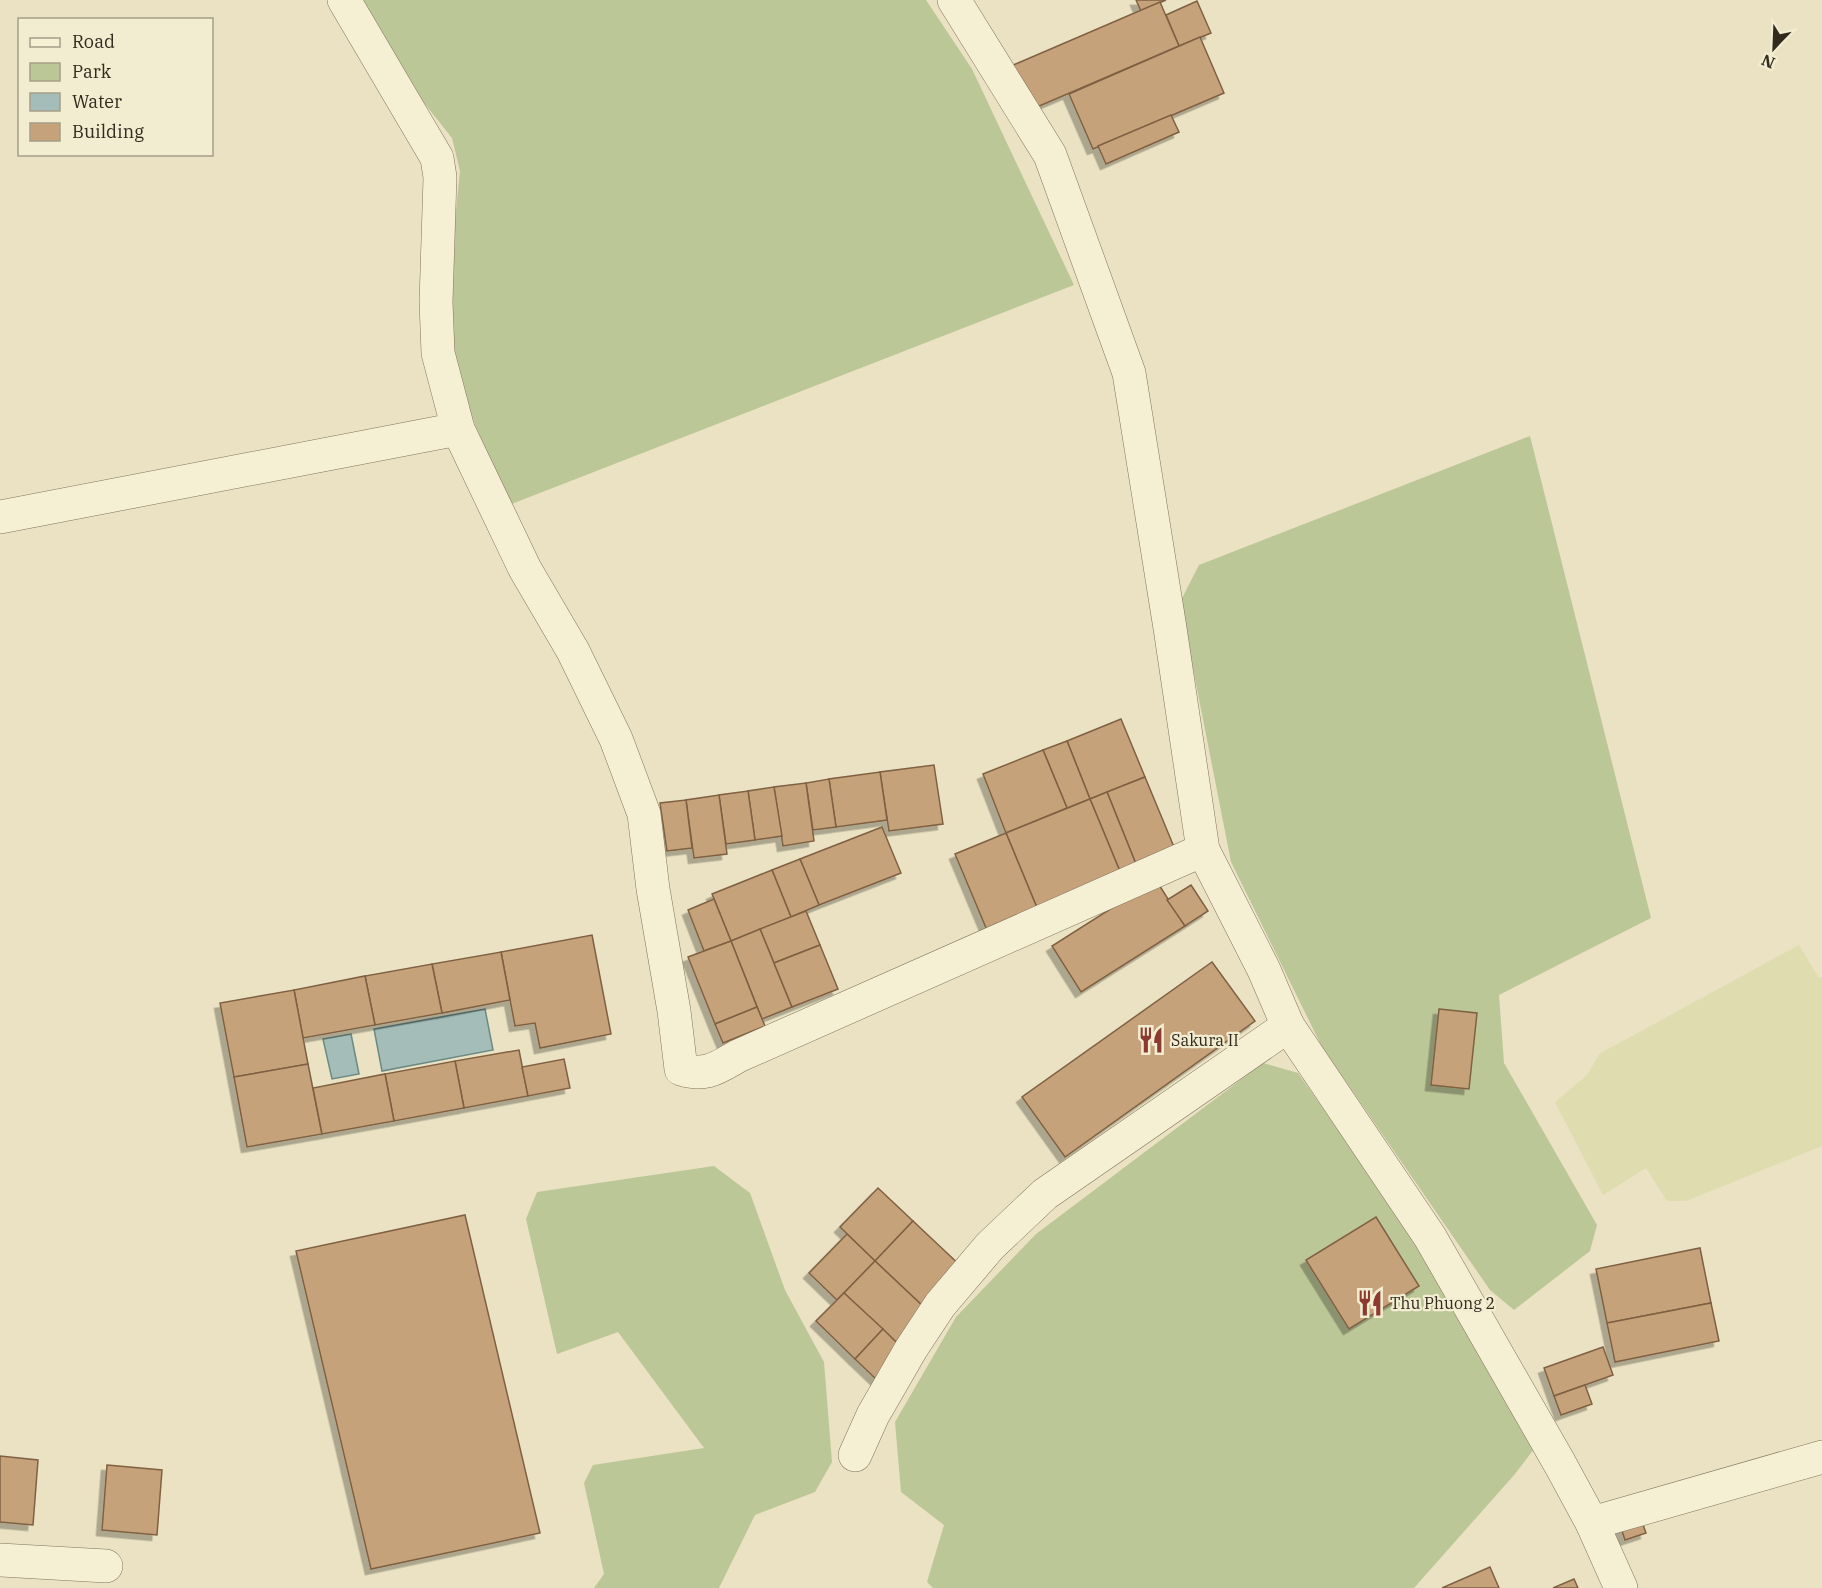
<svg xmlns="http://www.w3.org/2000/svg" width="1822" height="1588" font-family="'IBM Plex Serif',serif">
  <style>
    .farmland { fill: #dfdcb0 }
    .green { fill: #bcc797 }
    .water { fill: #a4bdb8; stroke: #6c8a85; stroke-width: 1.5 }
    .building { fill: #c5a27a; stroke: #7f6142; stroke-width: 1.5; filter: url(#shadow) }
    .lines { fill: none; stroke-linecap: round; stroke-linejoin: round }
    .minor-casing { stroke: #82745b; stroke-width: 34 }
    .minor { stroke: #f5efd4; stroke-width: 33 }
    .labels { text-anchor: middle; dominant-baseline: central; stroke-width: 4.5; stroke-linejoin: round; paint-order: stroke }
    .poi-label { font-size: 16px; fill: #332a1e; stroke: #f2ecd1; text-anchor: start }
  </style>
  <defs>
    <filter id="shadow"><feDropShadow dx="-5.5" dy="5.5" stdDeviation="0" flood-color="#0004"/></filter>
  </defs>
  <rect width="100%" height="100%" fill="#eae2c2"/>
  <polygon class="farmland" points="1799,945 1819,978 1822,977 1822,1146 1686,1201 1667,1201 1646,1168 1603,1195 1555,1102 1588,1074 1599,1054"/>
  <g class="green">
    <polygon points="361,0 926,0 972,69 1074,285 509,505 471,415 450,346 448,289 460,171 452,138 417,94"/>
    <polygon points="1530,436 1651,918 1499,995 1504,1063 1597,1225 1590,1251 1514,1310 1490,1290 1322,1047 1231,862 1180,602 1199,565"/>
    <polygon points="1263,1063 1298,1073 1415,1239 1537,1445 1515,1474 1414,1588 933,1588 927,1582 944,1525 901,1492 895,1422 956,1317 1036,1234"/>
    <polygon points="714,1166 750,1193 785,1290 824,1362 832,1462 815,1492 755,1515 719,1588 594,1588 604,1574 584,1483 593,1465 704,1448 618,1332 557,1354 526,1219 537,1192"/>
  </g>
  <g class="water">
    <polygon points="485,1009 493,1050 382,1071 374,1029"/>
    <polygon points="351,1034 359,1074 332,1079 323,1039"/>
  </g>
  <g class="building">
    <polygon points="1136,0 1166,0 1141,11"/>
    <polygon points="1197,1 1211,33 1179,46 1166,15"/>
    <polygon points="1160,2 1179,46 1030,110 1011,66"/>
    <polygon points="1200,37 1224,93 1093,149 1069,94"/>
    <polygon points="1171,115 1179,132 1106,164 1098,146"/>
    <polygon points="1121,719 1145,777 1090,799 1067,741"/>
    <polygon points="1067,741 1090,799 1067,808 1043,750"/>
    <polygon points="1043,750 1067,808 1006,833 983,774"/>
    <polygon points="934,765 943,824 889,831 880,772"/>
    <polygon points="880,772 887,820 836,827 829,779"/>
    <polygon points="1145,777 1179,859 1140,874 1107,792"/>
    <polygon points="829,779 836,827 813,830 806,783"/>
    <polygon points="806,783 814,841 783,846 774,787"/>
    <polygon points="774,787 782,836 755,840 748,791"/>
    <polygon points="748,791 755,840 726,844 719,795"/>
    <polygon points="1107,792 1140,874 1124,881 1090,799"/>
    <polygon points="719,795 727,854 694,858 686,800"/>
    <polygon points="1090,799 1124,881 1040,915 1006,833"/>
    <polygon points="686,800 692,848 667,851 660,803"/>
    <polygon points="882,827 901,873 819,905 800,859"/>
    <polygon points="1006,833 1040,915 989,935 955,854"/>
    <polygon points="800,859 819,905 791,917 772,870"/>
    <polygon points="772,870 791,917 731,941 712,894"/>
    <polygon points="1156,880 1185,926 1081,992 1052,946"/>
    <polygon points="1191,885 1208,911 1185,926 1167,900"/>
    <polygon points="714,899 731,941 704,951 688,910"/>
    <polygon points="806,911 820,945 774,963 760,929"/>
    <polygon points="760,929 792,1007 762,1019 731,941"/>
    <polygon points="592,935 611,1034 540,1048 535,1023 515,1026 501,952"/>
    <polygon points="731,941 757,1007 715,1024 688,957"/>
    <polygon points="820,945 838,989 792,1007 774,963"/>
    <polygon points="501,952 510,1000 442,1013 432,964"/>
    <polygon points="1212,962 1255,1021 1065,1157 1022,1097"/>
    <polygon points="432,964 442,1013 375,1025 365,976"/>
    <polygon points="365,976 375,1025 303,1038 294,990"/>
    <polygon points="294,990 308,1064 234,1077 220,1003"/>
    <polygon points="757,1007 765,1026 723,1043 715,1024"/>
    <polygon points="1439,1009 1477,1013 1469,1089 1431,1085"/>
    <polygon points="519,1050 528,1096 464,1108 455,1061"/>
    <polygon points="564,1059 570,1088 528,1096 522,1067"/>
    <polygon points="455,1061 464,1108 394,1121 385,1074"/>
    <polygon points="308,1064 322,1134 247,1147 234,1077"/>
    <polygon points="385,1074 394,1121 322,1134 313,1088"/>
    <polygon points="878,1188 913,1221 875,1261 840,1227"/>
    <polygon points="465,1215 540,1533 371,1569 296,1251"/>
    <polygon points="1376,1217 1419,1286 1349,1329 1306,1260"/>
    <polygon points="913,1221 965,1270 927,1310 875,1261"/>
    <polygon points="847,1234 875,1261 837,1300 809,1273"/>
    <polygon points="1700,1248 1711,1303 1607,1323 1596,1269"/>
    <polygon points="875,1261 927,1310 896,1342 844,1293"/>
    <polygon points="844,1293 883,1329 855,1359 816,1321"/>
    <polygon points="1711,1303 1719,1341 1615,1362 1607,1323"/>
    <polygon points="883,1329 905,1351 877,1380 855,1359"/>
    <polygon points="1603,1347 1613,1375 1554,1396 1544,1368"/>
    <polygon points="1585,1385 1592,1404 1561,1415 1554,1396"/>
    <polygon points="0,1456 38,1460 33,1525 0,1522"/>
    <polygon points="107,1465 162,1470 157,1535 102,1530"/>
    <polygon points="1641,1519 1646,1533 1625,1540 1620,1525"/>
    <polygon points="1490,1567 1499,1588 1442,1588"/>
    <polygon points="1574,1579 1578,1588 1553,1588"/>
  </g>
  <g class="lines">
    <g class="minor-casing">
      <g id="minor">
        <path d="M344,0L437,158L440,177L436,302L438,353L458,429L525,569L573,651L616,739L644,814L653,889L674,1011L681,1069C706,1077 717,1068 738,1056L1203,850"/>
        <polyline points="954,0 1050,155 1129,373 1170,628 1203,850 1264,970 1288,1026 1430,1237 1560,1464 1592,1523 1621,1588"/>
        <polyline points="0,517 458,429"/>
        <polyline points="855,1455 873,1415 911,1349 940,1305 990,1246 1045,1194 1288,1026"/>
        <polyline points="1592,1523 1822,1457"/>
        <polyline points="0,1560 106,1566"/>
      </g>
    </g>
    <use href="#minor" class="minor"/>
  </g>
  <defs>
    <g id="restaurant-bare" transform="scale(2.07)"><path d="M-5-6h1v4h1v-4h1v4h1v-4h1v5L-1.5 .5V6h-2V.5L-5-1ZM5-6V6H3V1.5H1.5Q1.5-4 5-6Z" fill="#8c3930" stroke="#f2ecd1" stroke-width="2.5" paint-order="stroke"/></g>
  </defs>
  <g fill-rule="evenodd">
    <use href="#restaurant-bare" x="1151" y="1040"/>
    <use href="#restaurant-bare" x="1370" y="1303"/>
  </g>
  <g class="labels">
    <g class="poi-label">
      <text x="1171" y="1040">Sakura II</text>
      <text x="1390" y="1303">Thu Phuong 2</text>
    </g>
  </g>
  <rect x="18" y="18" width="195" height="138" fill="#f2ecd1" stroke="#a69e89" stroke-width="1.5"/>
  <rect x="30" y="38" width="30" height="9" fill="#f5efd4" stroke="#a69e89" stroke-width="1.5"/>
  <text x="72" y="48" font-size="18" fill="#332a1e">Road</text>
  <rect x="30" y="63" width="30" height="18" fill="#bcc797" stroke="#a69e89" stroke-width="1.5"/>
  <text x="72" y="78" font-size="18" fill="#332a1e">Park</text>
  <rect x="30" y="93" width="30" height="18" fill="#a4bdb8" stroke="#a69e89" stroke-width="1.5"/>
  <text x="72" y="108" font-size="18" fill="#332a1e">Water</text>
  <rect x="30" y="123" width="30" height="18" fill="#c5a27a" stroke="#a69e89" stroke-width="1.5"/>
  <text x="72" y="138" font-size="18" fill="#332a1e">Building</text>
  <g transform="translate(1774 48) rotate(203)" stroke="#f2ecd1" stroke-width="4.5" paint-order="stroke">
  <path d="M0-4.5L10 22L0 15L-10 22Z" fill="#332a1e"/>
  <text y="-9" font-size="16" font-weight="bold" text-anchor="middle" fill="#332a1e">N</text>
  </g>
</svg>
